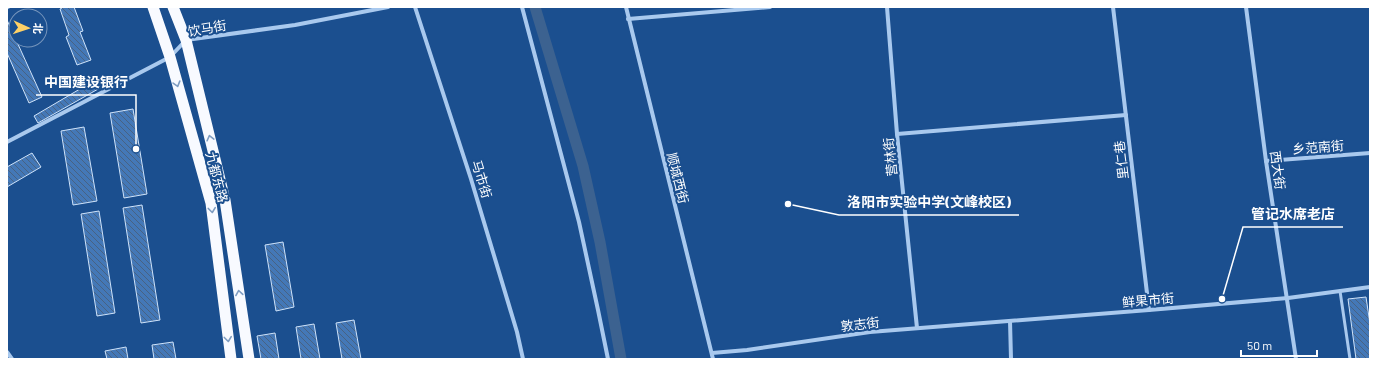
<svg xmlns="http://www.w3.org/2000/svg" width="1377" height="366" font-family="Barlow,'Noto Sans SC',sans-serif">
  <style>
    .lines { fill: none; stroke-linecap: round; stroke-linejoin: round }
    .canal { stroke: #3c6290; stroke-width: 11 }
    .building { fill: url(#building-back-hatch); stroke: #cfe3fa }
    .service { stroke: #a9c9ee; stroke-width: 3 }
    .minor { stroke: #a9c9ee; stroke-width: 4 }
    .trunk { stroke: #f8faff; stroke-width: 11 }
    .oneway { stroke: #7e9cc1 }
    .labels { text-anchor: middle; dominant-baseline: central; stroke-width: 4; stroke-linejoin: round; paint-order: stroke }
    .street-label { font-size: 13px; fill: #fff; stroke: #1b4f8f }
    .leader { fill: none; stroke: #fff; stroke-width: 1.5 }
    .callout-dot { fill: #fff; stroke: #1b4f8f; stroke-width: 1.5 }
    .callout-label { font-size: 14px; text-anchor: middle; font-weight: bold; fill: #fff; stroke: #1b4f8f; stroke-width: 4; stroke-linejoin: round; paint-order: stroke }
  </style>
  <defs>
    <pattern id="building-back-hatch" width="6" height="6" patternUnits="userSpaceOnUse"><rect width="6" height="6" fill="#4478b7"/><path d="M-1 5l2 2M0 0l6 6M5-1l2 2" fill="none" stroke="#486282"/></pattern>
  </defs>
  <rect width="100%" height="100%" fill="#1b4f8f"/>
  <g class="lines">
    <polyline class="canal" points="535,7 583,166 600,242 621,359"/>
  </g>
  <g class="building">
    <polygon points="62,7 74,7 83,31 80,32 91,60 77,65 66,37 69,35 60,9 62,8"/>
    <polygon points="7,20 42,97 29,103 7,53"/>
    <polygon points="102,76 107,84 38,123 34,116"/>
    <polygon points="133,109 147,194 124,198 110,113"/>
    <polygon points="84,127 97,201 73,205 61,131"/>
    <polygon points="32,153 41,167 7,187 7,167"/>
    <polygon points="142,205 160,320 141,323 123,208"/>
    <polygon points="99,211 115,313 97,316 81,214"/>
    <polygon points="283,242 294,307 276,311 265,245"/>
    <polygon points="1366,297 1370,324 1370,359 1356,359 1348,299"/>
    <polygon points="354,320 361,359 342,359 336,323"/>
    <polygon points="314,324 320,359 301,359 296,327"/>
    <polygon points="275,333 279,359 261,359 257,336"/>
    <polygon points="173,342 176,359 154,359 152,345"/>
    <polygon points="126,347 128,359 107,359 105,351"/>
  </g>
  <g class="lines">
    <g class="service">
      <polyline points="7,8 9,7"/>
      <polyline points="1340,291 1350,359"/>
    </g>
    <g class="minor">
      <polyline points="415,7 471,179 517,332 523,359"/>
      <polyline points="522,7 579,222 598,310 608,359"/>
      <polyline points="626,7 713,359"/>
      <polyline points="887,7 897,134 917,328"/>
      <polyline points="1113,7 1149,310"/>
      <polyline points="1246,7 1266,161 1296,359"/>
      <polyline points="628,19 770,7"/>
      <polyline points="897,134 1126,115"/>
      <polyline points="7,142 170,57 186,40 295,25 388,7"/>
      <polyline points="1266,161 1370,153"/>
      <polyline points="1010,321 1011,359"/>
      <polyline points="7,352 12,359"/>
      <polyline points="712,353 747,350 870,332 1149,310 1288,298 1370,287"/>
    </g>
    <g class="trunk">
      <polyline points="153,7 170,57 211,203 231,359"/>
      <polyline points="173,7 186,40 225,200 249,359"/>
    </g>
  </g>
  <defs><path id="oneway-chevron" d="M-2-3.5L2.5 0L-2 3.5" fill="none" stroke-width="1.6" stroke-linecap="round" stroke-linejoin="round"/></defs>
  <g class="oneway">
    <use href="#oneway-chevron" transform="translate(177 84) rotate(74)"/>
    <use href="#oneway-chevron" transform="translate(210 138) rotate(-104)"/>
    <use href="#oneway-chevron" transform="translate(212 210) rotate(83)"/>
    <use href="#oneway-chevron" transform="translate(239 293) rotate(-99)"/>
    <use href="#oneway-chevron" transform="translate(228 339) rotate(83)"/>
  </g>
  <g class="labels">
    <g class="street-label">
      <text transform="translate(207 28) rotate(-10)">饮马街</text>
      <text transform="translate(1318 147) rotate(-4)">乡范南街</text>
      <text transform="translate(890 157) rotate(-96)">营林街</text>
      <text transform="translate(1121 160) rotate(-97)">里仁巷</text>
      <text transform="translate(1278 170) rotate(82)">西大街</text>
      <text transform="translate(217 177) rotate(75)">九都东路</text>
      <text transform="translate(678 178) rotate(76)">顺城西街</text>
      <text transform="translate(482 179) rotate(73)">马市街</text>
      <text transform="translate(1148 300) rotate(-5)">鲜果市街</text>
      <text transform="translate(860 324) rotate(-7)">敦志街</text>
    </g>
  </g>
  <path class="leader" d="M136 149L136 95H36M788 204L839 215H1019M1222 299L1243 227H1343"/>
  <g class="callout-dot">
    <circle cx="136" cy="149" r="4"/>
    <circle cx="788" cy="204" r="4"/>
    <circle cx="1222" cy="299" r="4"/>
  </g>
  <g class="callout-label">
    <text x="86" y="87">中国建设银行</text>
    <text x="929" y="207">洛阳市实验中学(文峰校区)</text>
    <text x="1293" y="219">管记水席老店</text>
  </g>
  <rect width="1377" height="366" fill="none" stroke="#ffffff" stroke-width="16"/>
  <g transform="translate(28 28) rotate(93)"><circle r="19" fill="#1b4f8f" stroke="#7695bc"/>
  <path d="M0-3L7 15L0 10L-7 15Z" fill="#ffd166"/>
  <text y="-6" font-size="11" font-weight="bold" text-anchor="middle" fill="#ffffff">北</text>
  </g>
  <path d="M1241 350v6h76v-6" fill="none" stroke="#ffffff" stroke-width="2"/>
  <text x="1247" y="350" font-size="12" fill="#ffffff" stroke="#1b4f8f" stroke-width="3" paint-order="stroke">50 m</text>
</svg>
